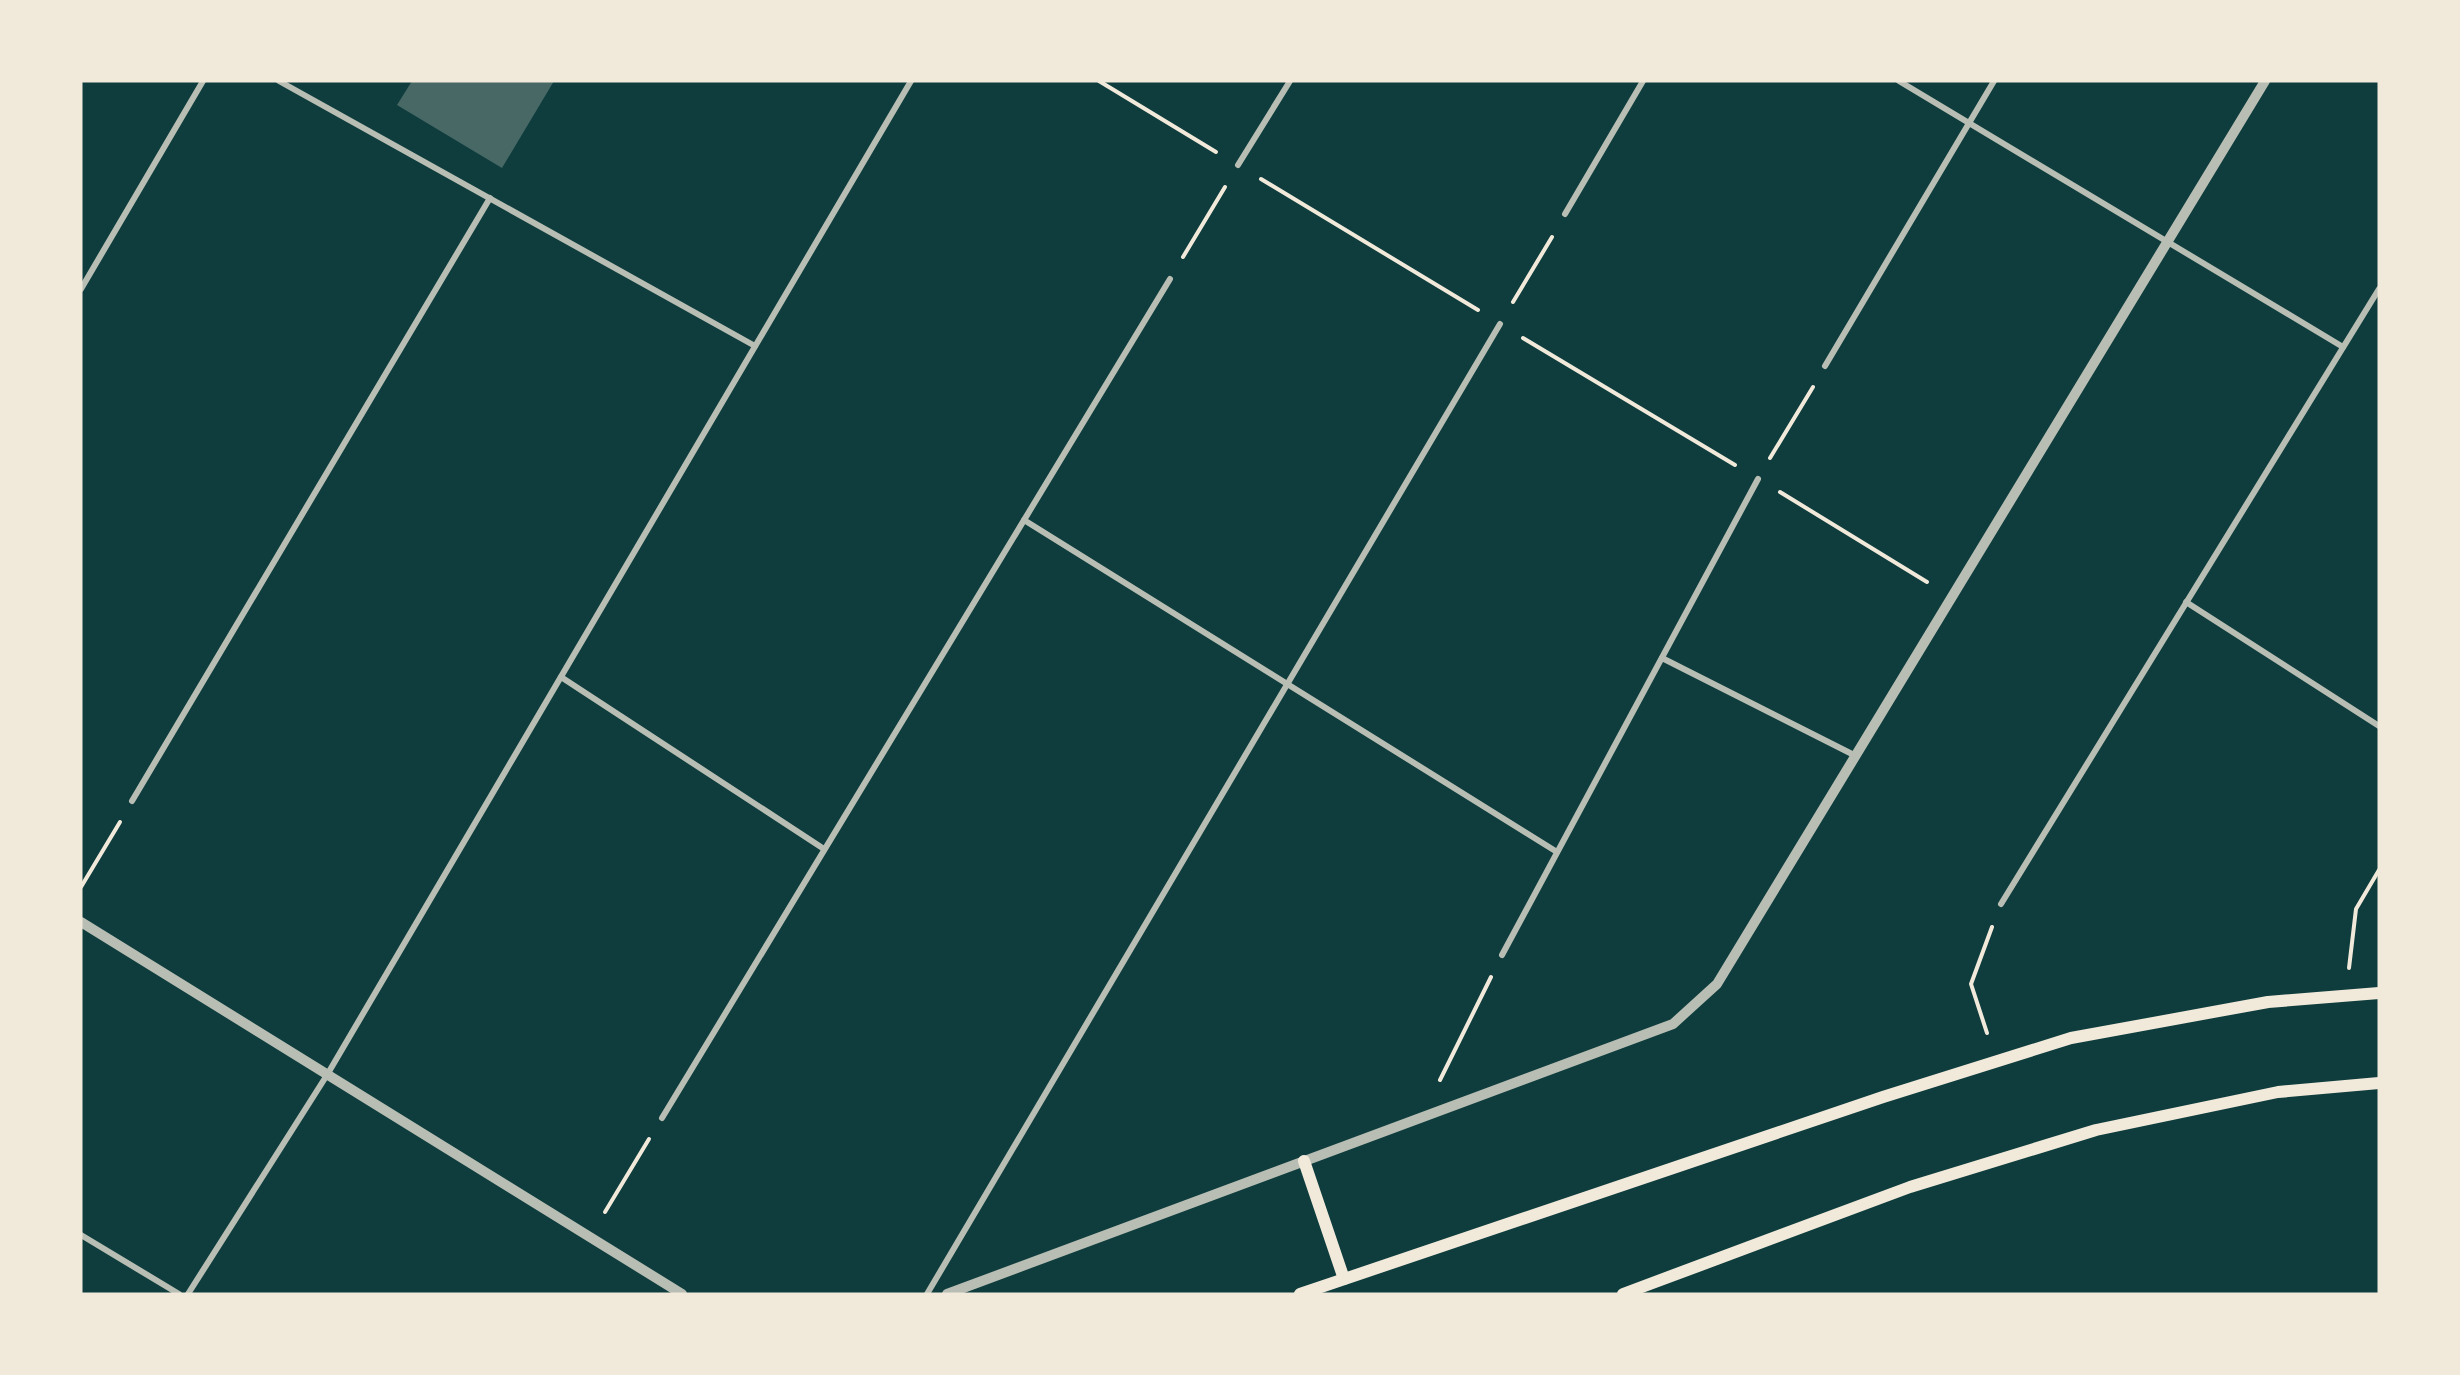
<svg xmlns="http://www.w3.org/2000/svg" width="2460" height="1375" font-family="Arial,sans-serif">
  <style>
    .building { fill: #486865 }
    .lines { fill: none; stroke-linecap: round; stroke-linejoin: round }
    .path { stroke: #f1e9da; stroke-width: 4 }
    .minor { stroke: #b8beb3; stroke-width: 6 }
    .tertiary { stroke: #b8beb3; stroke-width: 10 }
    .secondary { stroke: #f1e9da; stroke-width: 12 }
  </style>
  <rect width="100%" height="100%" fill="#0f3d3e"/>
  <polygon class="building" points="412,81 554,81 502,168 397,105"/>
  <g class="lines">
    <g class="path">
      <polyline points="1099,81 1216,152"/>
      <polyline points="1261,179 1478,310"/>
      <polyline points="1183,257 1225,187"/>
      <polyline points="1513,302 1552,237"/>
      <polyline points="1523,338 1735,465"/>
      <polyline points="1770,458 1813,387"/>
      <polyline points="1780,492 1927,582"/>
      <polyline points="81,887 120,822"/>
      <polyline points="2349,968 2356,909 2379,870"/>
      <polyline points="1987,1033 1971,984 1992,927"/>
      <polyline points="1440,1080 1491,977"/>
      <polyline points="605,1212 649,1139"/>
    </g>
    <g class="minor">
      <polyline points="279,81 755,346"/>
      <polyline points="1899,81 2343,347"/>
      <polyline points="1238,165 1290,81"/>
      <polyline points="1565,214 1643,81"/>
      <polyline points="81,289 203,81"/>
      <polyline points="1825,366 1994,81"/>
      <polyline points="1024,520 1557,852"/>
      <polyline points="2186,602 2379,726"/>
      <polyline points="1662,658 1856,756"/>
      <polyline points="561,677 824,849"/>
      <polyline points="132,801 490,198"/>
      <polyline points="2001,904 2379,289"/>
      <polyline points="1502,955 1758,479"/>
      <polyline points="662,1118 1170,279"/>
      <polyline points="81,1235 179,1294"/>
      <polyline points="188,1294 327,1075 911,81"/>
      <polyline points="927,1294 1500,324"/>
    </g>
    <g class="tertiary">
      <polyline points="81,922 682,1294"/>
      <polyline points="947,1294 1673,1024 1717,984 2265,81"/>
    </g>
    <g class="secondary">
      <polyline points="1304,1161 1344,1279"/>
      <polyline points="1300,1294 1883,1097 2071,1038 2268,1002 2379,993"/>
      <polyline points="1623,1294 1910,1187 2096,1130 2278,1092 2379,1083"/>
    </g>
  </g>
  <rect width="2460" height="1375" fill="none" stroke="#f1e9da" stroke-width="165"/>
</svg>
